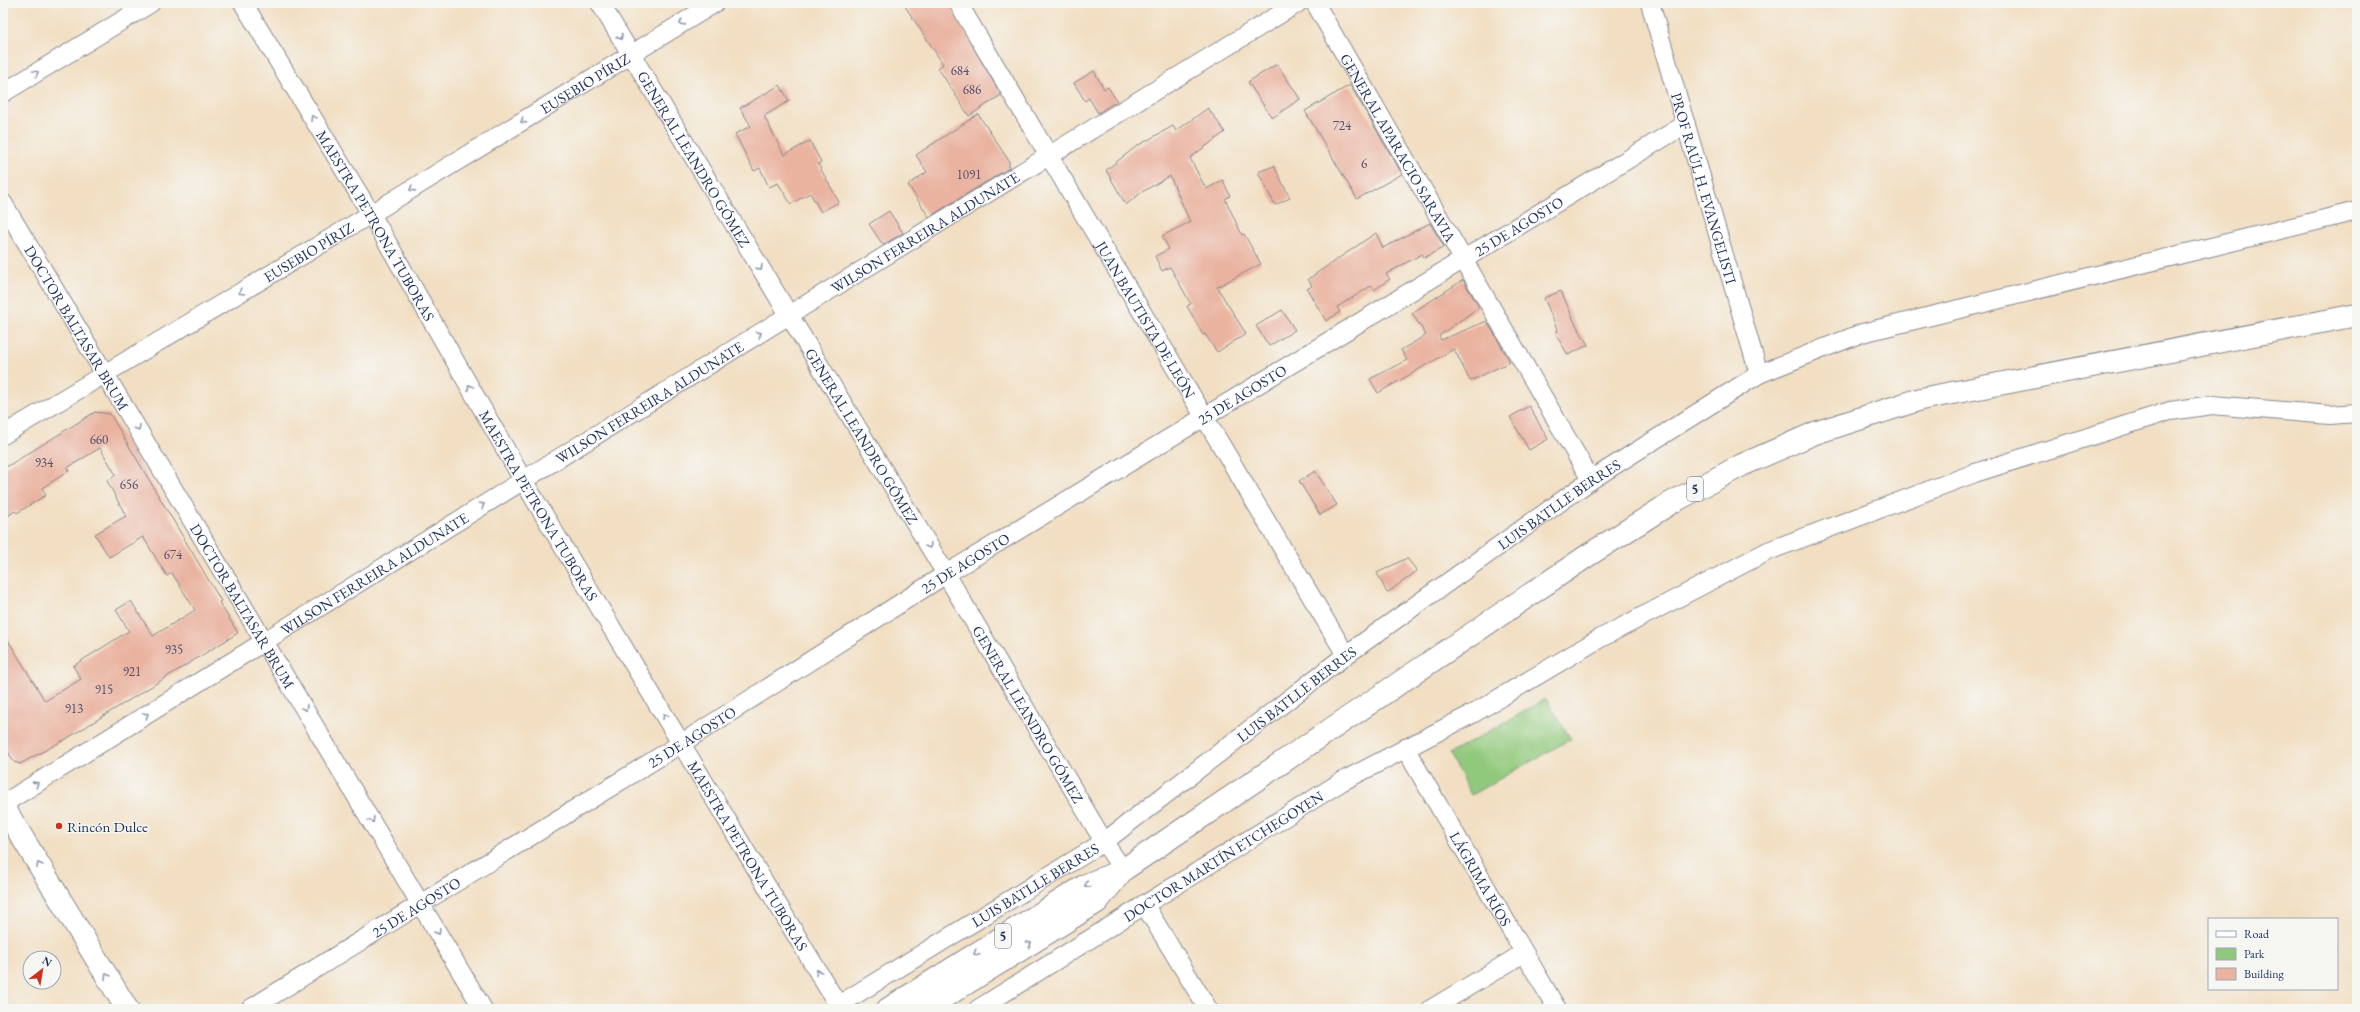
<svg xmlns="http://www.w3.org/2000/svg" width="2360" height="1012" font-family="'EB Garamond',serif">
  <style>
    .green { fill: #91c97c; stroke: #567c6d }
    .building { fill: #eab3a0 }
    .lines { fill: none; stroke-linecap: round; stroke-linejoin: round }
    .minor-casing { stroke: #868790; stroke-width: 20 }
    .tertiary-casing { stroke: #868790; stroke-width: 24 }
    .trunk-casing { stroke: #868790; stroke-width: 24 }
    .minor { stroke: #fff; stroke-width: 18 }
    .tertiary { stroke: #fff; stroke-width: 22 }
    .trunk { stroke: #fff; stroke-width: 22 }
    .oneway { stroke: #8d97ae }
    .poi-dot { fill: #c8321e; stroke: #f6f6f2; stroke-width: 1.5 }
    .labels { text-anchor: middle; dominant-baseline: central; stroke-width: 3; stroke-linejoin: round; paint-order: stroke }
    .number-label { font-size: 13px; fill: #4f506e }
    .shield { fill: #f6f6f2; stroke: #5d6b8a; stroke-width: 1 }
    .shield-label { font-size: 14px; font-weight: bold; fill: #1b2f5e }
    .street-label { font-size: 15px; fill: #1b2f5e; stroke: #f6f6f2 }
    .poi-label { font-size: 15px; fill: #1b2f5e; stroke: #f6f6f2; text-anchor: start }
  </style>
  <rect width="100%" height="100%" fill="#f6f6f2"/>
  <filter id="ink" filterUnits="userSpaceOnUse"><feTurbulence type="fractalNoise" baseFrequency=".025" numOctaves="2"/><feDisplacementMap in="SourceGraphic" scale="8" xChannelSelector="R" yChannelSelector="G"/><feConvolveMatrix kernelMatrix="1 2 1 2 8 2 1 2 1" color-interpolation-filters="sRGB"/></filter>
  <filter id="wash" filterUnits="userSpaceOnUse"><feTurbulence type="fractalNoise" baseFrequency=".012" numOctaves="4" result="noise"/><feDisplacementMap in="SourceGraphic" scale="16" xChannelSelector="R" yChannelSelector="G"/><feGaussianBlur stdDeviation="0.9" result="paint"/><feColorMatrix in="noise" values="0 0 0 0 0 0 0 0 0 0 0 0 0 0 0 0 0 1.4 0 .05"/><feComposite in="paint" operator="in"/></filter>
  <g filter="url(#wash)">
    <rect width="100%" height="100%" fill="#f2dfc3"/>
    <polygon class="green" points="1546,699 1571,739 1471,795 1449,754"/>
    <g id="blocks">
      <g class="building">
        <polygon points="903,3 948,3 1001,95 969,116 938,68 943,64"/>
        <polygon points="1277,64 1300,99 1272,118 1248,82"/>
        <polygon points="1094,71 1104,89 1108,87 1117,101 1098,113 1089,98 1085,101 1074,83"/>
        <polygon points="780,85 789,101 764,116 784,155 810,141 821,162 818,164 839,202 821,212 810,193 791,204 778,183 769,187 760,168 754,171 735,134 751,126 740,108"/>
        <polygon points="1350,85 1402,174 1357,199 1305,111"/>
        <polygon points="1208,108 1225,132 1190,158 1206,189 1223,180 1230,196 1225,199 1242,235 1244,234 1261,264 1217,287 1246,334 1217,352 1205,334 1203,335 1187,306 1191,304 1170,267 1162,271 1155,256 1169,249 1162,236 1190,222 1170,176 1142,192 1126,205 1106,170 1137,146 1173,126 1176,131"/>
        <polygon points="978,114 1009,161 1009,168 929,217 908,185 927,172 916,155"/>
        <polygon points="1274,166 1290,198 1275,205 1258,172"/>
        <polygon points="889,211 903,233 883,245 869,224"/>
        <polygon points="1430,223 1444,247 1424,258 1422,254 1386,274 1390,279 1374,290 1371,286 1337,307 1340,312 1326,321 1307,289 1312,286 1308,279 1376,233 1383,248"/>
        <polygon points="1463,280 1479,307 1439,336 1441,340 1487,321 1510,362 1470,381 1454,349 1378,393 1370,379 1407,360 1401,350 1426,335 1412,313"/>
        <polygon points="1561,291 1574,321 1588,345 1568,355 1555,333 1558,331 1544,298"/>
        <polygon points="1282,310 1295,330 1269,346 1256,326"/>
        <polygon points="1529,406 1548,439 1529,450 1510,417"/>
        <polygon points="95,412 110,414 221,601 219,602 238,633 66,739 20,764 14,762 3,742 3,632 45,701 81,679 73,666 129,631 116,610 131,601 153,636 195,610 172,573 167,576 143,537 109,557 95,534 126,516 107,481 116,475 100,448 67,468 69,471 42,488 46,495 17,513 15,511 3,519 3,469"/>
        <polygon points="1315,471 1337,505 1320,515 1299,481"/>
        <polygon points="1407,558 1417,571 1387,593 1377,573"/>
      </g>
    </g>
  </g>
  <g filter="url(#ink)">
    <use href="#blocks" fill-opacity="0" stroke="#868790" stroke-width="1"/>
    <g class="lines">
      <g class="minor-casing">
        <g id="minor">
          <path id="s1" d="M243,3L371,214L523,480L838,1005"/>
          <path id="s2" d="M600,3L946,574L1104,842L1123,870"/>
          <path id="s3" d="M958,3L1346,655"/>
          <path id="s4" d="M1315,3L1591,480"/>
          <path id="s5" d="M1650,3L1759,374"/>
          <polyline points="3,93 151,3"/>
          <path id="s6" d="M3,203L483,1009"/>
          <path id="s7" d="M3,435L371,214L715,3"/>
          <path id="s8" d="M1405,748L1557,1009"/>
          <path id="s9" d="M3,804L789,315L1298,3"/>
          <polyline points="1144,904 1208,1009"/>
          <path id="s10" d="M250,1009L682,743L946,574L1686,124"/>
          <path id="s11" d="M832,1009L1104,842L1346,655L1591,480L1759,374L1862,333L2357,211"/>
          <path id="s12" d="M978,1009L1341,782L1474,713L1597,640L1768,551L1975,473L2170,411L2212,405L2330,415L2357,413"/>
          <polyline points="1431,1009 1524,953"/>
        </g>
      </g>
      <g class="tertiary-casing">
        <polyline id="tertiary" points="3,806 127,1009"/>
      </g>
      <g class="trunk-casing">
        <g id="trunk">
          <polyline points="888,1009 1086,885 1123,870 1587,556 1669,504 1742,465 1815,433 1921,399 2357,315"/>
          <polyline points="925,1009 1097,902 1122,871"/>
        </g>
      </g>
      <use href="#minor" class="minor"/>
      <use href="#tertiary" class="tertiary"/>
      <use href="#trunk" class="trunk"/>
    </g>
    <defs><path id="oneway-chevron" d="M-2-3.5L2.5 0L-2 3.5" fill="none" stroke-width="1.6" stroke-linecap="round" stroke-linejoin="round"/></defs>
    <g class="oneway">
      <use href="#oneway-chevron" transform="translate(682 23) rotate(148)"/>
      <use href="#oneway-chevron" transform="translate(620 37) rotate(60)"/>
      <use href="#oneway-chevron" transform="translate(36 73) rotate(-31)"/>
      <use href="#oneway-chevron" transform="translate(313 118) rotate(-121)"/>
      <use href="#oneway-chevron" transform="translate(523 121) rotate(148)"/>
      <use href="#oneway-chevron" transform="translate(412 189) rotate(148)"/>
      <use href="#oneway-chevron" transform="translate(760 268) rotate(59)"/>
      <use href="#oneway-chevron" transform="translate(241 292) rotate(149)"/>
      <use href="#oneway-chevron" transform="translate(759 334) rotate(-32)"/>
      <use href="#oneway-chevron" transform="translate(470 387) rotate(-120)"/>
      <use href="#oneway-chevron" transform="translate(138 428) rotate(59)"/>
      <use href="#oneway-chevron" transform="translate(482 505) rotate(-32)"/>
      <use href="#oneway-chevron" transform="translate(929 546) rotate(59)"/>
      <use href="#oneway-chevron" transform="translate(305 708) rotate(59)"/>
      <use href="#oneway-chevron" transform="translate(146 715) rotate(-32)"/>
      <use href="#oneway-chevron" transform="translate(665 716) rotate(-121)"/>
      <use href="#oneway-chevron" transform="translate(36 784) rotate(-32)"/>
      <use href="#oneway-chevron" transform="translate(372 820) rotate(59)"/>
      <use href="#oneway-chevron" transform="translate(39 865) rotate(-121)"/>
      <use href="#oneway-chevron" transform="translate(1087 885) rotate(154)"/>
      <use href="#oneway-chevron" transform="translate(438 932) rotate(60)"/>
      <use href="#oneway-chevron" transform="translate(1029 944) rotate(-32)"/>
      <use href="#oneway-chevron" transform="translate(976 953) rotate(148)"/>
      <use href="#oneway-chevron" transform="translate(818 972) rotate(-121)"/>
      <use href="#oneway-chevron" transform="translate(107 976) rotate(-121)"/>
    </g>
  </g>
  <circle class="poi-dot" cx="59" cy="826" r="4"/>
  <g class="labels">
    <g class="number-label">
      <text x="960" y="70">684</text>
      <text x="972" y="89">686</text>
      <text x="1342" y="125">724</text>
      <text x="1364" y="163">6</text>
      <text x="969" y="174">1091</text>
      <text x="99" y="439">660</text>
      <text x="44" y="462">934</text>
      <text x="129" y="484">656</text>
      <text x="173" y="554">674</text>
      <text x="174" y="649">935</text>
      <text x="132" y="671">921</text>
      <text x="104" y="689">915</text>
      <text x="74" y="708">913</text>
    </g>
    <g class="shield">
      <rect x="1687" y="477" width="16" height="24" rx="3"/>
      <rect x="995" y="924" width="16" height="24" rx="3"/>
    </g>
    <g class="shield-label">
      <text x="1695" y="489">5</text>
      <text x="1003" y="936">5</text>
    </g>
    <g class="street-label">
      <text stroke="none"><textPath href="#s7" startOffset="680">EUSEBIO PÍRIZ</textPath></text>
      <text stroke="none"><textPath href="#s4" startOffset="167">GENERAL APARACIO SARAVIA</textPath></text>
      <text stroke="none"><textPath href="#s2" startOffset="182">GENERAL LEANDRO GÓMEZ</textPath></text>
      <text stroke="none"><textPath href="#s5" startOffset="193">PROF RAÚL H. EVANGELISTI</textPath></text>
      <text stroke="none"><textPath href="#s1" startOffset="259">MAESTRA PETRONA TUBORAS</textPath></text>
      <text stroke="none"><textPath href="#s10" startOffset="1491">25 DE AGOSTO</textPath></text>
      <text stroke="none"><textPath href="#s9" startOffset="1085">WILSON FERREIRA ALDUNATE</textPath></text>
      <text stroke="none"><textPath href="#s7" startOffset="356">EUSEBIO PÍRIZ</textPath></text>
      <text stroke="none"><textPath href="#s3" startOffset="368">JUAN BAUTISTA DE LEÓN</textPath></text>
      <text stroke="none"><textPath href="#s6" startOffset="145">DOCTOR BALTASAR BRUM</textPath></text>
      <text stroke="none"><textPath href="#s10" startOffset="1167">25 DE AGOSTO</textPath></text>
      <text stroke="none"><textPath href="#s9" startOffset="761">WILSON FERREIRA ALDUNATE</textPath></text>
      <text stroke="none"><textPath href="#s2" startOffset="506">GENERAL LEANDRO GÓMEZ</textPath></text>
      <text stroke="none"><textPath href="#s11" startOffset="886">LUIS BATLLE BERRES</textPath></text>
      <text stroke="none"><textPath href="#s1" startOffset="583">MAESTRA PETRONA TUBORAS</textPath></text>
      <text stroke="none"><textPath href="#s10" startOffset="843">25 DE AGOSTO</textPath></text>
      <text stroke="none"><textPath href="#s9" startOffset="437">WILSON FERREIRA ALDUNATE</textPath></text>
      <text stroke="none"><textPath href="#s6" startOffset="469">DOCTOR BALTASAR BRUM</textPath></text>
      <text stroke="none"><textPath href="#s11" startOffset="562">LUIS BATLLE BERRES</textPath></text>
      <text stroke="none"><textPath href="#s2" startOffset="830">GENERAL LEANDRO GÓMEZ</textPath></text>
      <text stroke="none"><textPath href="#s10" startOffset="519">25 DE AGOSTO</textPath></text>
      <text stroke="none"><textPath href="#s1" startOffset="991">MAESTRA PETRONA TUBORAS</textPath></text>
      <text stroke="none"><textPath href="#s12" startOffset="289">DOCTOR MARTÍN ETCHEGOYEN</textPath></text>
      <text stroke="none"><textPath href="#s8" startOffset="151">LÁGRIMA RÍOS</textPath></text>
      <text stroke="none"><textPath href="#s11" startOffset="238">LUIS BATLLE BERRES</textPath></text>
      <text stroke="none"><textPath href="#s10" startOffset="195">25 DE AGOSTO</textPath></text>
    </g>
    <g class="poi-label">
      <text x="67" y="826">Rincón Dulce</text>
    </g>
  </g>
  <rect width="2360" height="1012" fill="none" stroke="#f6f6f2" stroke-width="16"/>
  <rect x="2208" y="918" width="130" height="72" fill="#f6f6f2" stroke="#9ea6b7"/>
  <rect x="2216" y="931" width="20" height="6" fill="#ffffff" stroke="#9ea6b7"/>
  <text x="2244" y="938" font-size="12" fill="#1b2f5e">Road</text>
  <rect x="2216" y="948" width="20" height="12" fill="#91c97c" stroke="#9ea6b7"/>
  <text x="2244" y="958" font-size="12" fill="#1b2f5e">Park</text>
  <rect x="2216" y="968" width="20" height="12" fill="#eab3a0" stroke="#9ea6b7"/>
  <text x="2244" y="978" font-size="12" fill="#1b2f5e">Building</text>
  <g transform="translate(42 970) rotate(31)"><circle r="19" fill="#f6f6f2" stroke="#9ea6b7"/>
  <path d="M0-3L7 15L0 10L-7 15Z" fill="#c8321e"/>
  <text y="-6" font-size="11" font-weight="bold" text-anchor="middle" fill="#1b2f5e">N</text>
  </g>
</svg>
